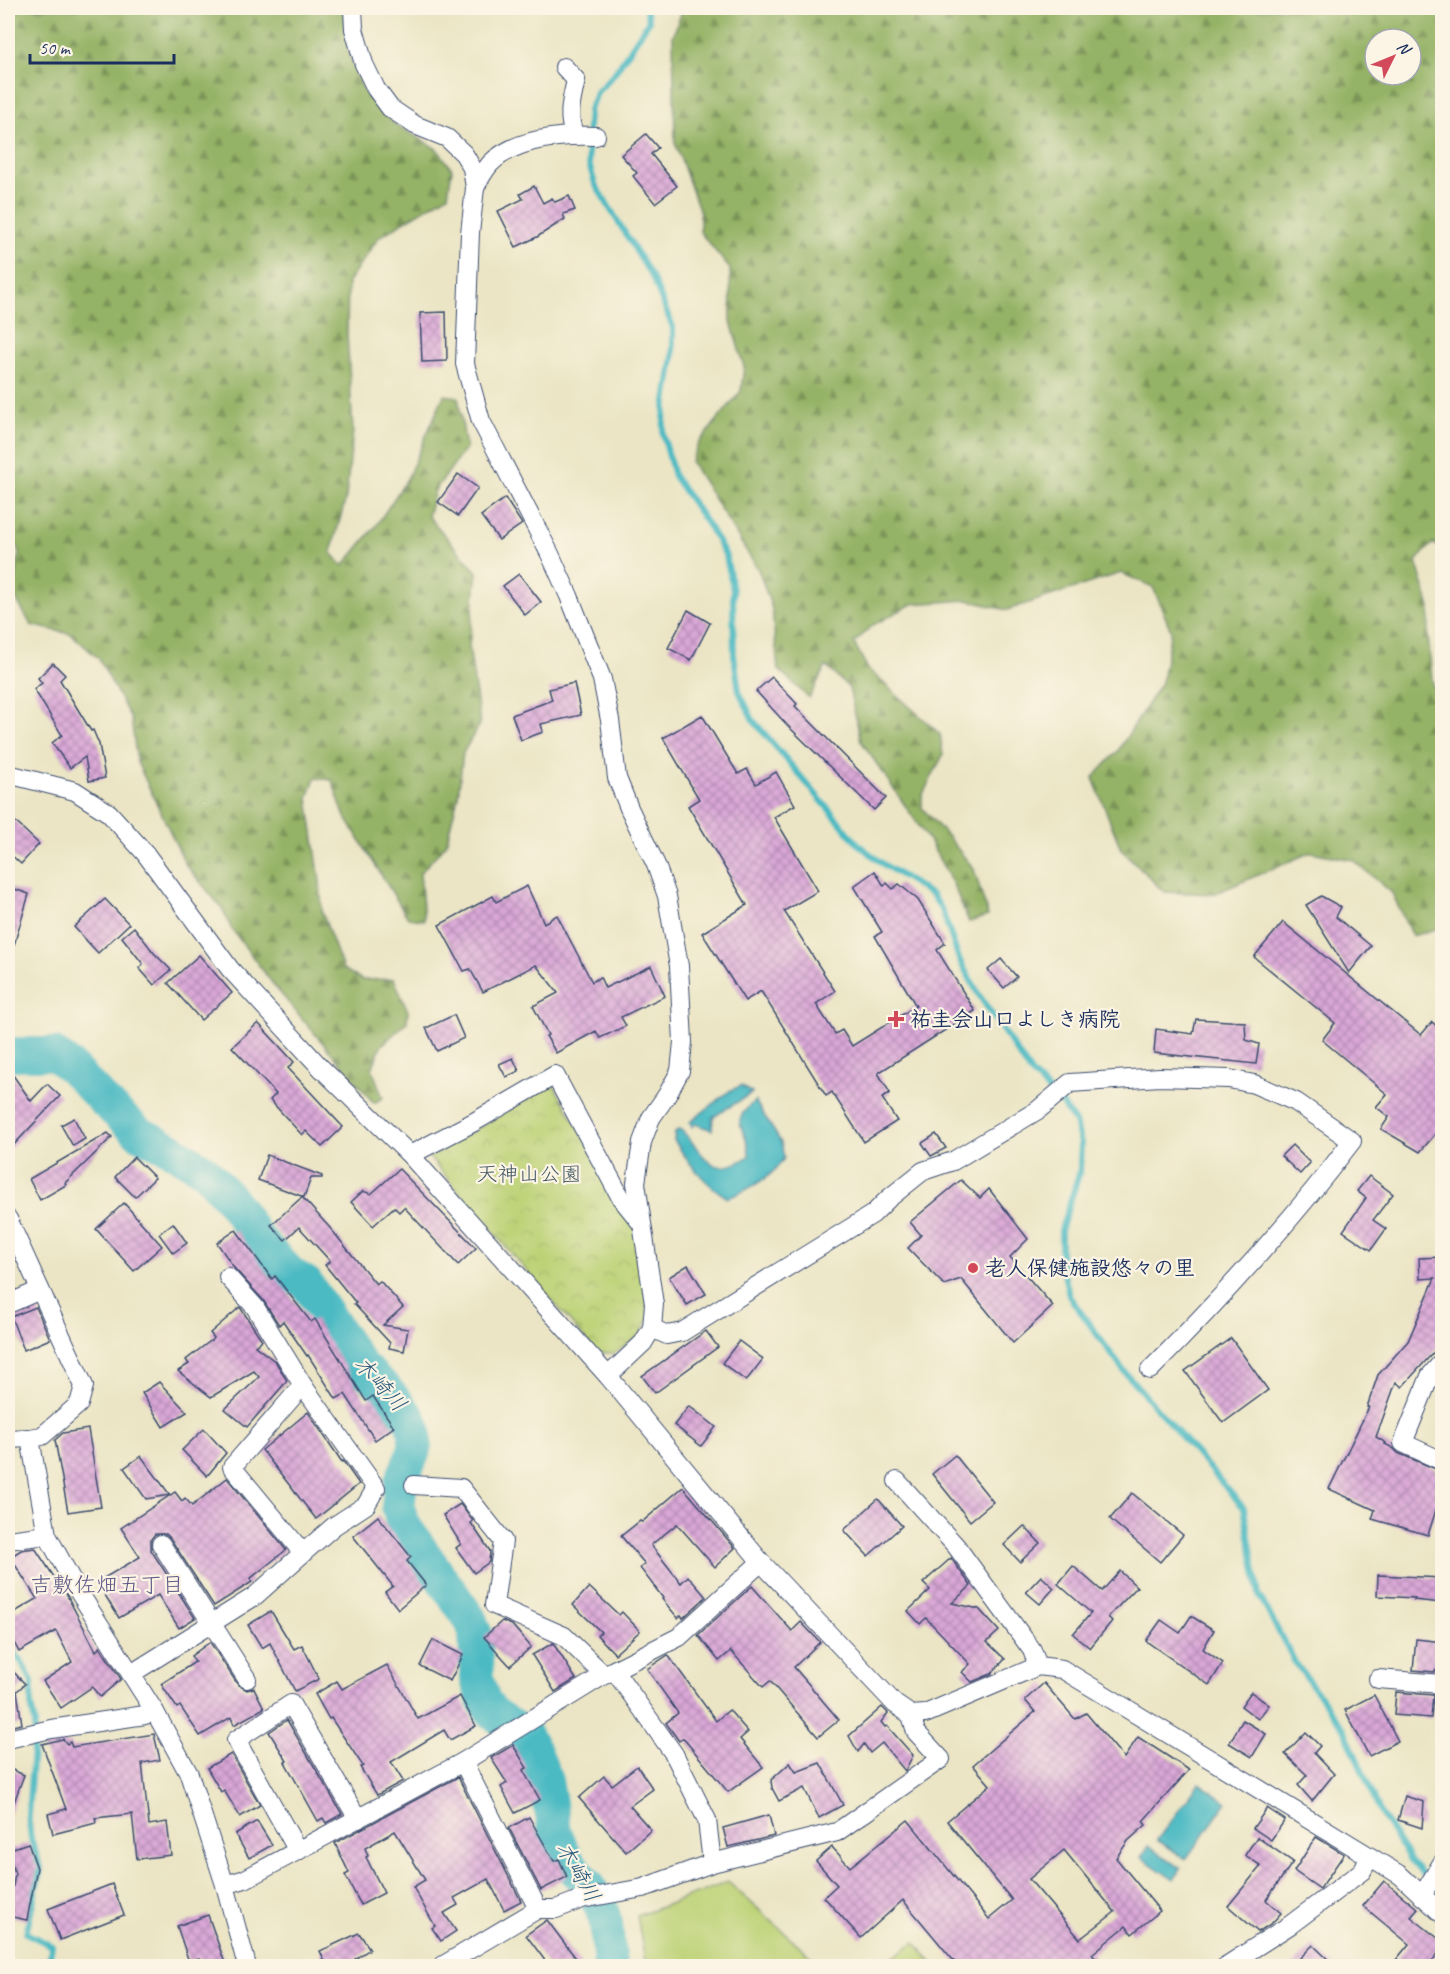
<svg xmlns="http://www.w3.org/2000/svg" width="1450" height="1974" font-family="Caveat,'Klee One',sans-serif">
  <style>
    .forest { fill: url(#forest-firs); stroke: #587162; stroke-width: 1.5; fill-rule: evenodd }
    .park { fill: url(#park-crowns); stroke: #6c806a; stroke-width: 1.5 }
    .pitch { fill: #bcd175; stroke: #6c806a; stroke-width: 1.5 }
    .water { fill: #4bbac3; stroke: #337490; stroke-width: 1.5 }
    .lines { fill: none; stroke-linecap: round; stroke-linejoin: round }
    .stream { stroke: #4bbac3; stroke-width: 6 }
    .river { stroke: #4bbac3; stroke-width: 34 }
    .building { fill: url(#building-cross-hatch); fill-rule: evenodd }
    .minor-casing { stroke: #3a4a6d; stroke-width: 20 }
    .minor { stroke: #fff; stroke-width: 18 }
    .poi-dot { fill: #d1495b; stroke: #fcf5e5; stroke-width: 2 }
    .labels { text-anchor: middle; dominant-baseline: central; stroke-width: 4.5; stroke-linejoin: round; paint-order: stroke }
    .poi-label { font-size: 21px; font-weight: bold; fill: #1b2f5e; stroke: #fcf5e5; text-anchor: start }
    .park-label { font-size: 21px; fill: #435864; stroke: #fcf5e5 }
    .water-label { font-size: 22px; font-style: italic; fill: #29597c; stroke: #fcf5e5 }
    .neighbourhood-label { font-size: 22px; fill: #5e5988; stroke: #fcf5e5 }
  </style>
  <defs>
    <pattern id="forest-firs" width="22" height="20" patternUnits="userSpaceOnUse" patternTransform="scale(1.5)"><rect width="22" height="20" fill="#95b366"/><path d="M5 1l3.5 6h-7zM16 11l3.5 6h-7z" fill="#799257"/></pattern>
    <pattern id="park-crowns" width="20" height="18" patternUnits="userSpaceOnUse" patternTransform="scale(1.5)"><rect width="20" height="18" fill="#bcd175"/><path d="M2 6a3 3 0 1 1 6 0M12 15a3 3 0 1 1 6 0" fill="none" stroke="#a1b468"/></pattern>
    <pattern id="building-cross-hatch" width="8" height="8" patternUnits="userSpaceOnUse" patternTransform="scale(1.5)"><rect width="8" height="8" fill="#daa7d7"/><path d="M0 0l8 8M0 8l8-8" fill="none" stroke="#b088b2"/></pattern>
  </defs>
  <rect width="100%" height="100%" fill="#fcf5e5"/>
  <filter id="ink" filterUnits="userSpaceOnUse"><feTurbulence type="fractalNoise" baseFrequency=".0167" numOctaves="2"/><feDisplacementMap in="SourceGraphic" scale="12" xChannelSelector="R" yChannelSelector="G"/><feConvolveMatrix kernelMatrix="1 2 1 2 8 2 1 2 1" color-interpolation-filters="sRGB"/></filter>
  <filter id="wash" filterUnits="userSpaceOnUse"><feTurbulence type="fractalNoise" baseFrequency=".008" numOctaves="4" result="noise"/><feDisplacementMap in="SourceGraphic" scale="24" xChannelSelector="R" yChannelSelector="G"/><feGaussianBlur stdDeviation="1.35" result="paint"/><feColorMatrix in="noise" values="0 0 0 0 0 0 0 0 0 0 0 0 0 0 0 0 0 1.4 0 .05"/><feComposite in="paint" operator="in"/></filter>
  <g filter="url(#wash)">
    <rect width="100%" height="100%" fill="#ebe5c5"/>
    <g class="forest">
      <polygon points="8,8 345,8 348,52 365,93 393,123 437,149 452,169 448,195 379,237 348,282 347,334 353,431 346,497 331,552 343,566 376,526 407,479 444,395 458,397 466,448 435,490 428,516 477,572 469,646 480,723 463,753 458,796 446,844 420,873 424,920 408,918 344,815 332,780 315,778 308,798 320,881 322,912 343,969 362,980 394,979 408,1011 407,1022 381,1046 372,1069 383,1098 374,1103 276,988 231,928 222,908 186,865 137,762 131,719 99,659 71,634 31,625 14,595 19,553 8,523"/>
      <path d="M683,8H1442V550L1433,543L1416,561L1430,608L1428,635L1432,680L1442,719V927L1412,936L1392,893L1353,860L1311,852L1214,894L1164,892L1121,849L1093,778L1118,751L1162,681L1171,631L1153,587L1121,573L1007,610L967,600L912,604L873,625L854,643L868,669L940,734L943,755L922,796V808L949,838L974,869L988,916L969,922L953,884L928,839L861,741L849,688L826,666L809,698L778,669L772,609L759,571L691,462L698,444L741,391L744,367L731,322L730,269L700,232V212L675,143L673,36ZM1375,39H1411V75H1375Z"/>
    </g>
    <polygon class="park" points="553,1084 636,1226 649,1318 640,1335 615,1353 597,1353 429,1157"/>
    <g class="pitch">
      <polygon points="728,1882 822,1966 646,1966 637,1916"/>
      <polygon points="915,1942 935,1966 880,1966"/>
    </g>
    <g class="water">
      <polygon points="741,1086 752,1093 713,1117 712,1130 695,1124 692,1127 690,1122 731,1090"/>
      <path d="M755,1101L781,1142L784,1158C773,1177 748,1190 728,1198C704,1184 689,1163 674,1140L675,1132L680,1129C705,1152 709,1183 749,1156C750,1126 724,1127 755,1101Z"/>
      <polygon points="1199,1783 1227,1802 1186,1859 1157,1840"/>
      <polygon points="1148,1846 1181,1868 1174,1880 1141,1857"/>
    </g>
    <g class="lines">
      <g class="stream">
        <polyline points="646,8 649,21 614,74 597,92 589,110 587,144 589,164 595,184 652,277 673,327 673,357 665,408 663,434 674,476 710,528 726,556 733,590 734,655 739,691 753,720 859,845 883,864 932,895 942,910 959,959 979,995 1031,1073 1063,1105 1075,1122 1081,1143 1080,1171 1061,1230 1061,1260 1069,1296 1123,1370 1244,1508 1259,1595 1295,1662 1344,1729 1382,1816 1410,1860 1442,1895"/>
        <polyline points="8,1646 21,1661 32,1681 31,1705 35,1724 28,1815 31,1839 41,1868 26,1933 52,1946 50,1955 53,1966"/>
      </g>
      <polyline class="river" points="8,1054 54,1054 71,1067 105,1102 139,1133 169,1148 205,1171 233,1202 257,1238 291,1274 306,1283 361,1366 385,1388 409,1417 415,1432 415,1448 401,1482 398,1507 403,1524 470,1619 475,1632 477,1680 485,1703 494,1714 524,1734 536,1754 546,1781 555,1832 567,1861 588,1884 601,1908 606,1923 610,1966"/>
    </g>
    <g id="blocks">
      <g class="building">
        <polygon points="646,134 658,148 651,154 677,186 655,203 633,176 637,173 621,155"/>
        <polygon points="534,186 543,203 552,198 555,202 569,196 575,210 563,214 565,219 537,237 516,247 498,211 523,199 520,194"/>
        <polygon points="446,312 447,361 422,362 420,313"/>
        <polygon points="458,474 478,488 458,516 438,502"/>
        <polygon points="505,498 522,524 499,540 481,516"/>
        <polygon points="519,574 541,602 525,615 503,586"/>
        <polygon points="688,610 710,623 691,660 668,648"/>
        <polygon points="53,663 65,675 60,680 91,731 93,730 99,744 105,778 89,781 85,757 70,768 52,743 62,735 34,689 42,683 38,678"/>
        <polygon points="772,677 797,704 795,706 886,798 874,810 787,725 756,691"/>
        <polygon points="574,683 581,715 541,724 543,732 521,740 512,715 552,700 549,689"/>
        <polygon points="702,715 738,774 747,769 756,784 776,772 795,805 774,817 818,891 784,911 835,991 816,1004 835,1034 842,1030 852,1046 916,1006 875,936 882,932 854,886 875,871 884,886 887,883 893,889 899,884 918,900 945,943 937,950 975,1011 878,1073 890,1093 882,1098 897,1121 864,1142 832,1092 826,1096 761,991 745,1001 702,933 747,905 688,806 699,799 663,738"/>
        <polygon points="8,815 39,844 21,864 8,852"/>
        <polygon points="527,886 544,923 557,915 592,982 600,977 605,988 651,966 665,996 621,1017 626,1026 600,1038 596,1031 556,1053 546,1036 548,1035 533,1006 558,993 536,965 483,992 470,969 464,971 439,925 493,896 496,902"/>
        <polygon points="8,887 29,894 12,952 8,951"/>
        <polygon points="1321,896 1341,907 1336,917 1371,946 1349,973 1306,905"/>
        <polygon points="105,899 129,924 98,953 74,927"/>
        <polygon points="1283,922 1421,1035 1432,1022 1443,1031 1443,1039 1436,1047 1443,1053 1443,1125 1420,1152 1381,1129 1389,1117 1376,1107 1387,1094 1322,1040 1335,1023 1254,957"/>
        <polygon points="134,927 154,953 171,970 154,985 139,968 143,964 122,937"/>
        <polygon points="199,955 232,993 201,1020 168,983"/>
        <polygon points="1001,959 1017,977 1004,988 988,970"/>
        <polygon points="454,1015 464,1038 437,1051 426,1028"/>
        <polygon points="1196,1019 1245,1022 1246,1040 1259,1044 1256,1064 1154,1053 1156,1029 1193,1034"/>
        <polygon points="258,1023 294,1062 288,1068 343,1127 322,1147 306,1131 302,1135 270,1100 276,1094 232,1047"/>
        <polygon points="513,1058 519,1071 506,1077 499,1064"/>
        <polygon points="8,1068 31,1101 47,1084 60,1096 8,1151"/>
        <polygon points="74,1118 85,1139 73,1146 61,1125"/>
        <polygon points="108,1133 112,1137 65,1183 66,1185 40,1200 29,1179"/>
        <polygon points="936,1134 946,1148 931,1156 922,1143"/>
        <polygon points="1292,1145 1310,1163 1300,1174 1281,1156"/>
        <polygon points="267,1155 322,1176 322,1178 311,1178 304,1197 258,1180"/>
        <polygon points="134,1157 155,1178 135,1197 115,1177"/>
        <polygon points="399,1169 476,1248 458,1265 404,1207 399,1212 394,1207 373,1226 351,1202 363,1191 371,1194"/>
        <polygon points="1369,1176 1393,1194 1373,1220 1386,1229 1371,1250 1343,1231 1366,1198 1357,1191"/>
        <polygon points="961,1180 980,1198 989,1189 1028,1239 1010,1257 1053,1306 1013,1343 961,1279 944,1285 908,1248 921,1235 910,1222"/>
        <polygon points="302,1197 330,1228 376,1284 380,1281 403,1307 383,1325 408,1329 404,1351 389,1348 390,1343 354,1304 356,1303 325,1265 330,1261 299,1227 285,1240 271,1225"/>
        <polygon points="124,1203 162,1246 134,1271 96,1229"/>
        <polygon points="173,1223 187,1243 173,1253 159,1234"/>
        <polygon points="236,1230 272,1279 275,1276 311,1322 315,1319 366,1401 373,1396 394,1427 375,1440 345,1394 336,1399 308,1355 307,1356 283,1321 279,1325 263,1300 235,1269 217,1243"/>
        <polygon points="1443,1257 1443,1342 1402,1387 1396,1382 1376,1437 1386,1443 1385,1444 1393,1448 1398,1453 1443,1472 1443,1488 1428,1535 1372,1519 1375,1510 1329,1489 1369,1407 1367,1407 1378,1375 1408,1341 1435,1278 1420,1279 1419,1258"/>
        <polygon points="688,1265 706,1294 687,1305 669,1277"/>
        <polygon points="36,1307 50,1339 24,1350 11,1317"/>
        <polygon points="240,1307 262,1340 255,1346 276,1362 287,1381 247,1427 225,1409 259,1377 254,1371 211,1397 178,1371 189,1364 186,1360 214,1338 210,1333"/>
        <polygon points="706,1331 718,1347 655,1393 642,1376"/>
        <polygon points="1231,1338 1268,1390 1223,1423 1185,1371"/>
        <polygon points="739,1341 763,1359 746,1381 722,1363"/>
        <polygon points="159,1382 187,1412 163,1427 142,1393"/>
        <polygon points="689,1406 716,1427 701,1446 674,1425"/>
        <polygon points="308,1412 342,1462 343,1461 359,1484 316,1519 262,1450"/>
        <polygon points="88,1429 101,1507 68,1512 55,1440 63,1433"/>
        <polygon points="204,1429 226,1453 207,1476 182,1450"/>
        <polygon points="955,1455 993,1502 970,1521 932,1474"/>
        <polygon points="141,1456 170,1495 146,1499 124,1468"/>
        <polygon points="227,1478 286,1550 250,1579 252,1582 214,1606 170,1538 166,1534 155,1534 151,1539 151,1550 195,1618 179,1628 158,1595 119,1618 97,1582 140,1557 121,1528 175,1492 182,1501 185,1498 192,1506"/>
        <polygon points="683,1487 735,1548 715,1567 677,1524 651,1545 681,1583 688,1576 706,1597 683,1618 681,1615 678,1618 662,1599 663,1598 640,1568 645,1564 621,1536 640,1521 642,1522"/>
        <polygon points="1132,1493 1183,1535 1160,1562 1110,1519"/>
        <polygon points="878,1499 902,1526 868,1556 844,1530"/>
        <polygon points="460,1504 473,1521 471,1523 490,1551 489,1562 474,1573 456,1548 461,1544 443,1515"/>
        <polygon points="378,1516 411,1557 407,1561 426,1585 398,1609 385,1592 393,1586 353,1536"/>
        <polygon points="1024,1526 1040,1543 1020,1562 1004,1545"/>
        <polygon points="35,1548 60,1586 62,1586 96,1651 100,1647 121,1679 100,1697 92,1687 61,1708 43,1681 72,1662 56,1631 19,1652 8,1631 8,1616 37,1599 10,1557 21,1550"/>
        <polygon points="951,1558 971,1586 952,1603 979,1609 999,1631 987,1642 1005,1659 991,1674 972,1682 962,1672 970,1664 926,1618 920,1624 908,1611 930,1590 923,1583"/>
        <polygon points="1073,1566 1102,1591 1120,1571 1137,1587 1108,1617 1112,1621 1090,1648 1073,1634 1091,1613 1058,1584"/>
        <polygon points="1378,1575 1443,1578 1442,1603 1414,1600 1415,1598 1377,1596"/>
        <polygon points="1041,1576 1054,1588 1040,1604 1026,1592"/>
        <polygon points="752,1586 792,1631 801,1622 820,1642 794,1667 839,1720 818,1737 770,1681 763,1687 731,1651 719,1661 698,1635"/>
        <polygon points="589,1587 619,1615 622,1612 640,1631 615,1654 597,1635 601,1632 573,1605"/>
        <polygon points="271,1611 294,1649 302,1645 319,1679 295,1691 270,1643 262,1648 248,1625"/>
        <polygon points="1191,1616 1214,1630 1203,1649 1223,1663 1209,1685 1146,1641 1161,1620 1180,1633"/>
        <polygon points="502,1621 512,1625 531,1647 510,1666 484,1637"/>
        <polygon points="1416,1639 1443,1642 1443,1671 1435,1670 1435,1672 1413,1670"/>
        <polygon points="433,1640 463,1655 450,1681 420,1666"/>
        <polygon points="210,1642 238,1685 247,1690 254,1688 264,1708 234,1725 231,1717 200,1736 180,1706 177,1708 161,1684 195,1662 191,1656"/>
        <polygon points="553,1643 576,1679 555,1692 532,1655"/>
        <polygon points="668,1655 716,1721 729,1710 748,1732 740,1739 763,1767 728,1792 683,1738 679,1741 666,1723 678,1713 647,1669"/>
        <polygon points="387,1665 418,1719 460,1696 476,1726 450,1740 444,1730 391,1762 403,1781 377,1795 360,1767 363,1766 331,1718 329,1719 315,1694 337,1681 342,1689"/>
        <polygon points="8,1666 25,1684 17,1691 22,1724 8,1727"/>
        <path d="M1044,1683L1075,1719L1086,1713L1124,1758L1138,1737L1189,1770L1143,1821L1146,1825L1128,1841L1116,1858L1160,1911L1132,1934L1126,1926L1092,1954L1101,1966H958L903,1900L861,1938L824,1897L837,1885L816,1861L832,1847L850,1867L908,1820L989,1919L1012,1900L947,1821L990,1785L973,1765L1035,1712L1025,1700ZM1064,1850L1115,1912L1080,1939L1029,1879Z"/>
        <polygon points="1251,1692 1269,1705 1258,1719 1241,1706"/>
        <polygon points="1396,1692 1433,1695 1431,1718 1394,1715"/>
        <polygon points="1374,1695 1398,1741 1369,1756 1345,1710"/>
        <polygon points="882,1707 888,1713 881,1722 885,1727 887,1726 913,1755 905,1771 882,1743 870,1753 864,1744 858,1752 849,1736"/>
        <polygon points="287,1720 342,1814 326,1823 323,1818 318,1821 285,1762 287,1761 269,1732"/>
        <polygon points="1243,1720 1266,1734 1252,1757 1229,1743"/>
        <polygon points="1306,1732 1320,1746 1314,1753 1334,1774 1312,1801 1298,1785 1307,1775 1285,1754"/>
        <polygon points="154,1734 160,1760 142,1763 149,1825 167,1822 171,1855 137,1859 132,1814 95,1818 96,1823 53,1834 48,1814 66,1809 42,1744 63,1739 67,1744 70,1742 72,1747"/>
        <polygon points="513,1745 527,1768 523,1770 540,1800 515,1813 501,1787 507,1783 491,1758"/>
        <polygon points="231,1754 260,1805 240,1817 224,1790 221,1792 207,1768"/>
        <polygon points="790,1763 796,1772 820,1763 843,1805 819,1818 804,1788 779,1801 772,1788 771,1780"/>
        <polygon points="637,1766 653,1789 630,1806 651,1830 626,1852 579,1798 604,1776 612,1785"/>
        <polygon points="8,1768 24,1775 9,1816 8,1815"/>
        <polygon points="458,1777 521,1901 504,1910 488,1879 454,1898 458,1905 444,1913 456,1931 441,1941 432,1928 435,1926 413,1887 425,1880 395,1831 365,1848 368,1856 366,1857 384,1893 361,1905 345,1875 349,1873 335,1843"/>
        <polygon points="1405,1796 1424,1802 1422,1828 1398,1820"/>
        <polygon points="1267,1808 1285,1820 1271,1840 1253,1828"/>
        <polygon points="769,1815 774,1836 728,1847 723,1828"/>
        <polygon points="529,1817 554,1861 559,1859 567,1877 541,1890 509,1828"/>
        <polygon points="257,1821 272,1845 249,1858 235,1834"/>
        <polygon points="1257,1837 1293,1862 1266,1900 1281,1913 1272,1923 1258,1932 1228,1906 1261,1866 1245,1855"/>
        <polygon points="1316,1837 1344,1854 1320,1889 1294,1871"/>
        <polygon points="28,1843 37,1868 27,1920 8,1916 15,1874 8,1850"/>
        <polygon points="1384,1881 1418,1909 1411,1917 1443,1942 1443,1948 1428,1966 1391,1966 1409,1944 1363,1906"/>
        <polygon points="112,1884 124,1915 60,1940 48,1909"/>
        <polygon points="208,1915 226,1966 201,1966 199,1958 189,1962 177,1926"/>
        <polygon points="547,1920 562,1940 582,1966 549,1966 526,1935"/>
        <polygon points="359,1933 370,1949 355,1959 358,1966 327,1966 320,1951"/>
        <polygon points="1313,1945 1335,1966 1292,1966"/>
      </g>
    </g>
  </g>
  <g filter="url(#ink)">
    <use href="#blocks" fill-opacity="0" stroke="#3a4a6d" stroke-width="1.5"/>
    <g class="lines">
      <g class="minor-casing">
        <g id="minor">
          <polyline points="353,8 354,29 364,64 376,89 390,108 415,125 447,138 464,154 472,168 475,188 470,233 465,364 481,421 550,554 569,596 602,679 610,720 617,778 629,808 656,865 667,896 679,966 683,1042 680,1071 667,1095 651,1118 642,1142 636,1183 654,1304 652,1328 643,1343 608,1376"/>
          <path d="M564,67L576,80C572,98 566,118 575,135"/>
          <path d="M475,188C479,180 484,171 490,164C515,138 562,135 596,136"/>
          <polyline points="8,774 75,791 109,813 145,853 230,969 321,1068 410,1155 608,1376 761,1562 895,1704 911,1715 925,1714 1038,1666 1062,1669 1400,1875 1442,1914"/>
          <polyline points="410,1155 474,1122 555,1075 621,1198 641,1223"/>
          <polyline points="8,1219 84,1386 79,1404 42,1436 30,1438 47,1535 75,1586 155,1712 189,1774 225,1885 247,1966"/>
          <polyline points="228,1277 255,1307 304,1387 376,1488 366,1505 334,1526 303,1553"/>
          <polyline points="8,1304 40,1290"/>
          <path d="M652,1328L667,1335L682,1332L873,1214L888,1199L923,1171L953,1161L1038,1110L1070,1083L1160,1077L1229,1079L1254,1084L1296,1102L1352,1141C1290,1223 1223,1297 1150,1370"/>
          <polyline points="1442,1362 1430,1376 1403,1443 1442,1461"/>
          <polyline points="8,1439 30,1438"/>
          <polyline points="897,1481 956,1546 1032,1650 1038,1666"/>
          <polyline points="414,1485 461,1488 503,1541 494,1605 564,1636 604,1675"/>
          <polyline points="8,1540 47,1535"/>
          <polyline points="161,1544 247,1679"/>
          <polyline points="614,1670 674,1754 707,1820 712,1863"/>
          <polyline points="131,1674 255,1596 303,1553 232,1467 296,1393 304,1387"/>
          <polyline points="1378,1679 1442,1684"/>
          <polyline points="8,1739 51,1729 145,1715 155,1712"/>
          <polyline points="463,1762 604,1675 679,1637 761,1562"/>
          <polyline points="298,1851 236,1740 291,1704 358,1819"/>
          <polyline points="225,1885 245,1879 463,1762 538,1909"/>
          <polyline points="1422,1896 1442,1863"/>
          <polyline points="442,1966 538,1909 556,1909 582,1899 643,1888 712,1863 837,1832 941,1759 916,1732 911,1715"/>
          <polyline points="1226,1966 1290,1925 1362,1871 1370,1857"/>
        </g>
      </g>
      <use href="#minor" class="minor"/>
    </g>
  </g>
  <g class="poi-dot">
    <path d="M893 1010h6v6h6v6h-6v6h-6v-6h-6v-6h6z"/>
    <circle cx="973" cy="1268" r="6"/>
  </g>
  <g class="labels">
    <g class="poi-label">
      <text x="910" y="1019">祐圭会山口よしき病院</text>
      <text x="985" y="1268">老人保健施設悠々の里</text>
    </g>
    <g class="park-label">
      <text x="529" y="1174">天神山公園</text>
    </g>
    <g class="water-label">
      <text transform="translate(380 1384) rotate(48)">木崎川</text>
      <text transform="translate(578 1872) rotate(60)">木崎川</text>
    </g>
    <g class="neighbourhood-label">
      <text x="107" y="1585">吉敷佐畑五丁目</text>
    </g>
  </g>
  <rect width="1450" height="1974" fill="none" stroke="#fcf5e5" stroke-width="30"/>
  <g transform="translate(1393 57) rotate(47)"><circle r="28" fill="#fcf5e5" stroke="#a2a6af" stroke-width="1.5"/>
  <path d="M0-4.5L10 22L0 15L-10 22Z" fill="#d1495b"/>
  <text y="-9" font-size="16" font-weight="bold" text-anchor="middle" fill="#1b2f5e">N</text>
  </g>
  <path d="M30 54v9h144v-9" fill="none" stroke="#1b2f5e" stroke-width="3"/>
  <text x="39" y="54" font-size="18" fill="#1b2f5e" stroke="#fcf5e5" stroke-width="4.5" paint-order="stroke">50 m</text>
</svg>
